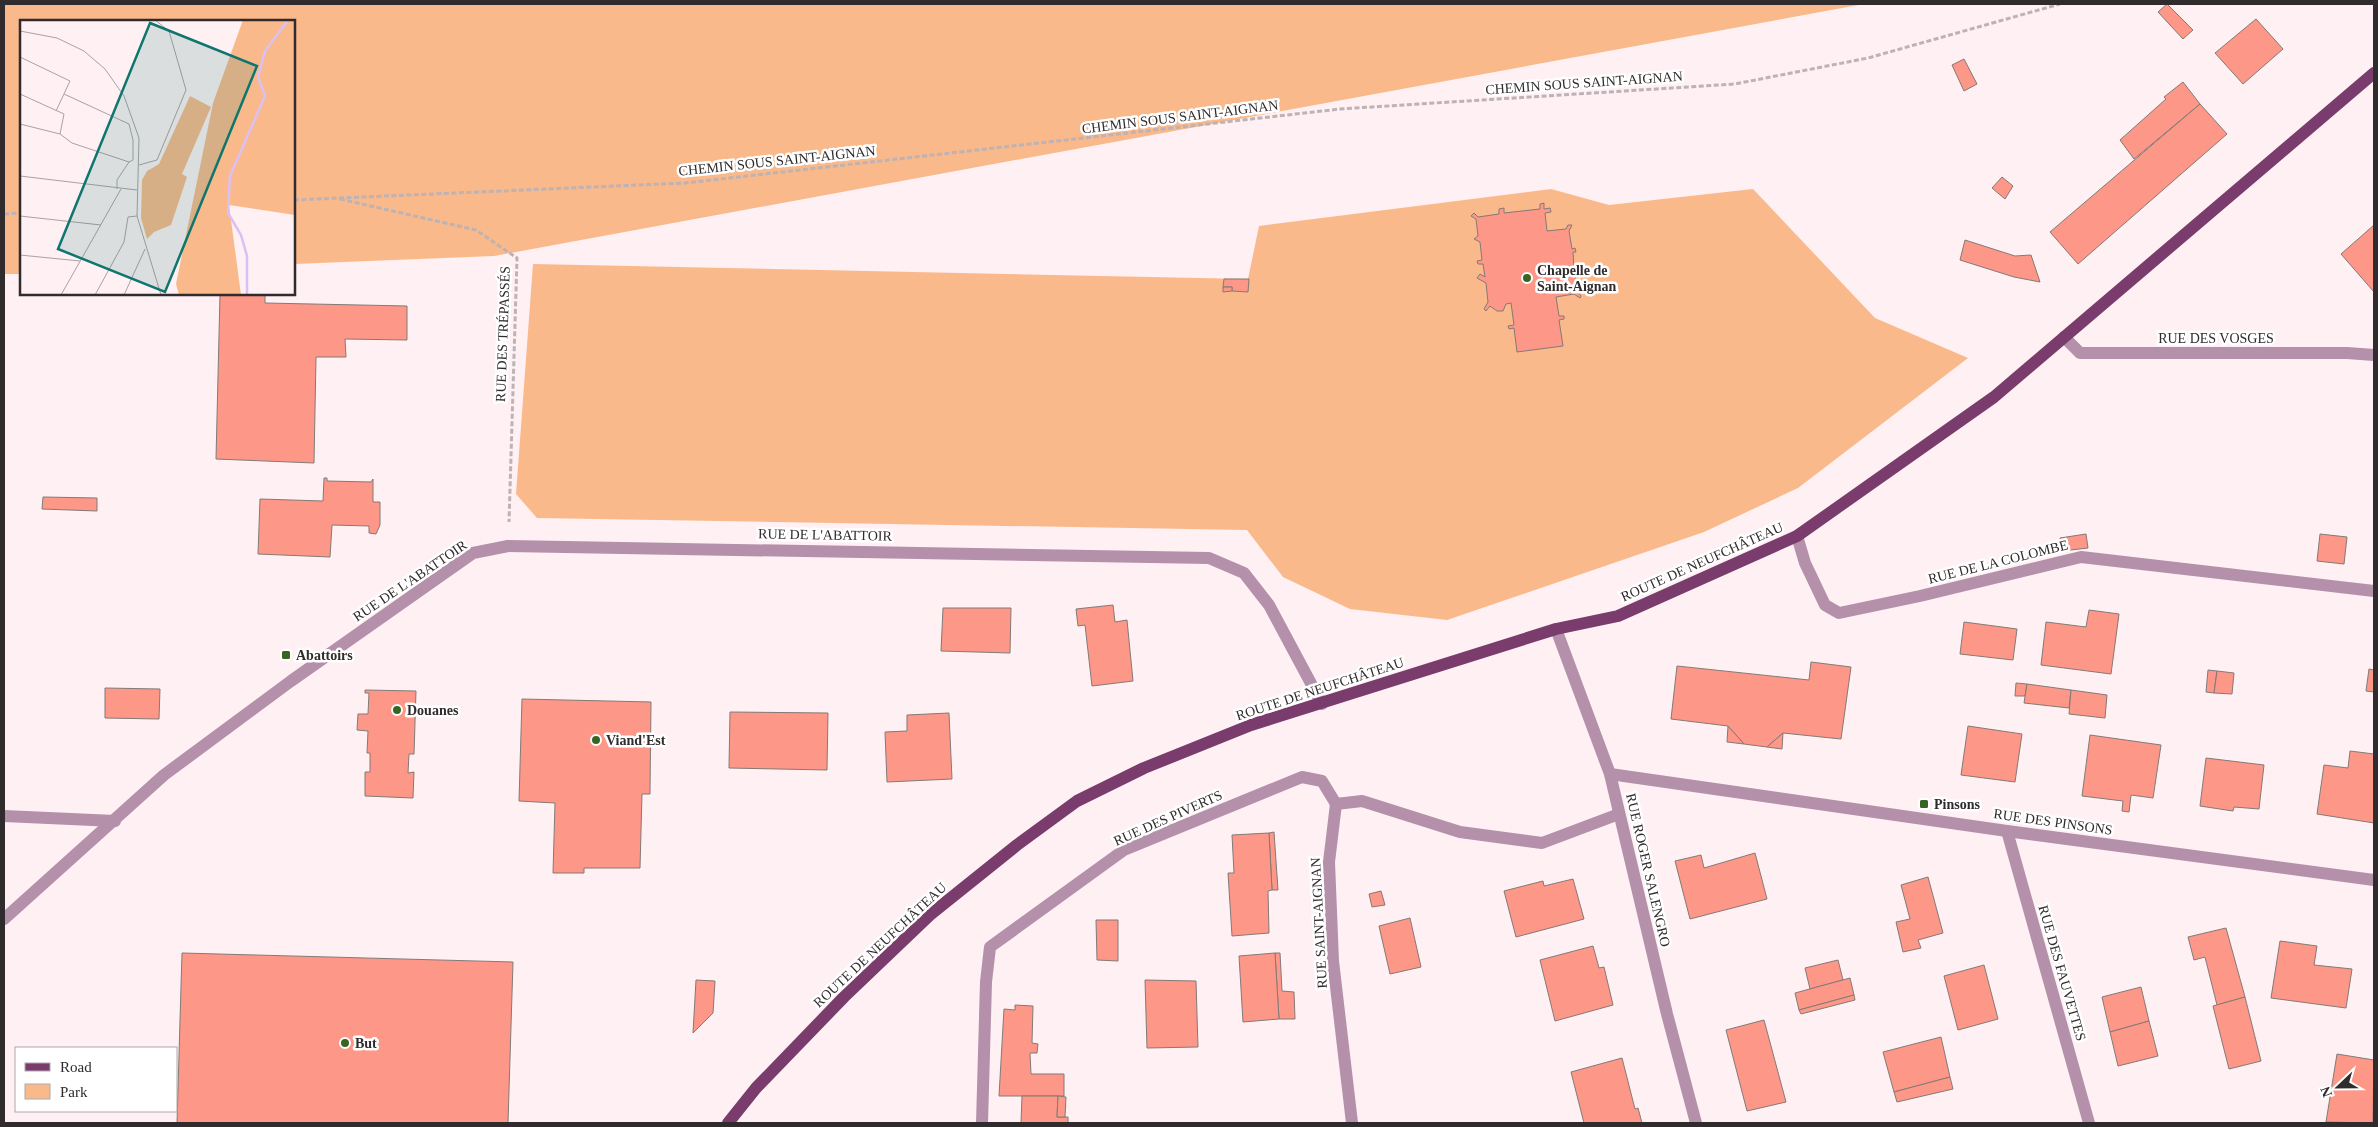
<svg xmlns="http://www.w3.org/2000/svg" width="2378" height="1127" font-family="'Times New Roman',serif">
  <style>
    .green { fill: #fab98b }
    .building { fill: #fd9787; stroke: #857977 }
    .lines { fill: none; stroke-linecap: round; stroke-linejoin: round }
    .path { stroke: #bdb2b4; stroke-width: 3; stroke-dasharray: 5 2.5; stroke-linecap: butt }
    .lane { stroke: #b490aa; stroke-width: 12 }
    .street { stroke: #b490aa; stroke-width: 12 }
    .primary { stroke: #7a3c6d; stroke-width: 12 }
    .poi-dot { fill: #386523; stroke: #fff; stroke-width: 2 }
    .labels { text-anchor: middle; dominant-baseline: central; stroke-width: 5; stroke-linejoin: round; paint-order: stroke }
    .street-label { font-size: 14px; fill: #302b2c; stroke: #fff }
    .poi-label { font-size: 14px; font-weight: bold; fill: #302b2c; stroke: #fff; text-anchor: start }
    .inset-river { fill: none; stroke: #dbc0f3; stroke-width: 2.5 }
    .inset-road { fill: none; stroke: #aca1a3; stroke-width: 1 }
    .view { fill: #0f766e; fill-opacity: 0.15; stroke: #0f766e; stroke-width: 2.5 }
    .inset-edge { fill: none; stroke: #302b2c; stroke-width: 2.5 }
  </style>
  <rect width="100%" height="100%" fill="#fef0f3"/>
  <g class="green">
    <polygon points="4,4 1864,4 494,256 294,264 294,21 21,21 21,274 4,274"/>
    <polygon points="1551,189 1609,205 1753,189 1875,318 1968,358 1798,488 1704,532 1447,620 1350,609 1283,577 1247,530 537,518 516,494 533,264 1248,279 1259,226"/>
  </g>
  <g class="building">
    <polygon points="2167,4 2193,30 2183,39 2158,12"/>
    <polygon points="2256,19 2283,49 2243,84 2215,53"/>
    <polygon points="1964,59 1977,84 1964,91 1952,65"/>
    <polygon points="2183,82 2200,104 2134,159 2120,140 2166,99 2164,97"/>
    <polygon points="2200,104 2227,134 2078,264 2050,232"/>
    <polygon points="2002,177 2013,186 2005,199 1992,188"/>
    <polygon points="1544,203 1544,209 1550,208 1551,212 1545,213 1547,231 1566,229 1568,225 1572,225 1569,231 1572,249 1575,248 1576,252 1573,252 1574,269 1578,268 1578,273 1575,273 1578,292 1581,296 1580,298 1574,294 1556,297 1559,316 1564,316 1564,319 1559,320 1563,346 1517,352 1514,328 1509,329 1508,326 1514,325 1511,303 1506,304 1503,311 1497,311 1490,306 1486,311 1484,309 1488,302 1486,283 1477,278 1480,274 1485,277 1483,264 1478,264 1477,261 1482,260 1480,242 1474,239 1478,236 1476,219 1471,216 1474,213 1478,217 1499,214 1499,209 1504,208 1504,213 1540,209 1540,204"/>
    <polygon points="2374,225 2374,292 2341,254"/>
    <polygon points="1965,240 2015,256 2031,255 2040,282 2014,277 1960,260"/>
    <polygon points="1224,279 1249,279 1248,292 1232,291 1232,287 1223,287"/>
    <polygon points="1223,287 1232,287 1232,291 1223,292"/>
    <polygon points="220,294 265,294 265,303 407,306 407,340 345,339 346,357 316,357 314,463 216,459"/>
    <polygon points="324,478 327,478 327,481 371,482 373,479 373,502 380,502 380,525 376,534 369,533 369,526 332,525 330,557 258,554 260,499 323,501"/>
    <polygon points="43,497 97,498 97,511 42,509"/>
    <polygon points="2086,534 2088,548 2062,551 2060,538"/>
    <polygon points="2320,534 2347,537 2344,564 2317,561"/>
    <polygon points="1113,605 1115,622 1127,620 1133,681 1092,686 1085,625 1078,626 1076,609"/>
    <polygon points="943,608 1011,608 1010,653 941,651"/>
    <polygon points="2089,610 2119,614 2111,674 2041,665 2046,622 2086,627"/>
    <polygon points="1964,622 2017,629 2013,660 1960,654"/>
    <polygon points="1811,662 1851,667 1841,739 1783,733 1767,747 1744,744 1728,726 1671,719 1677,666 1809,680"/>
    <polygon points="2369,669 2374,670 2374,692 2366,691"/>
    <polygon points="2208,670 2217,671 2214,693 2206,692"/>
    <polygon points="2217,671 2234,673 2232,694 2214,693"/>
    <polygon points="2016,683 2027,684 2025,696 2015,696"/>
    <polygon points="2027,684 2071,690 2069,708 2024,703"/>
    <polygon points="105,688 160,689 159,719 105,718"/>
    <polygon points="365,690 416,691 414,754 409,754 408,773 414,772 413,798 365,796 365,772 370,772 370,753 367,753 368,731 357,730 358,714 368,714 369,693 365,693"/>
    <polygon points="2071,690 2107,695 2105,718 2069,714"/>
    <polygon points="522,699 651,702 650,794 642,794 640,868 584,868 584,873 553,873 555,803 519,801"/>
    <polygon points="730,712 828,713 827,770 729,768"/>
    <polygon points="949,713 952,779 887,782 885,732 907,731 907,715"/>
    <polygon points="1728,726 1744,744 1727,742"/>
    <polygon points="1968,726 2022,734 2015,782 1961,775"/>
    <polygon points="1783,733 1782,749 1767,747"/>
    <polygon points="2090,735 2161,745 2153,798 2131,795 2129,812 2122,811 2123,801 2082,796"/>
    <polygon points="2350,751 2374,754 2374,823 2317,814 2324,765 2348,768"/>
    <polygon points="2206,758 2264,765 2259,809 2234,807 2233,811 2200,806"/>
    <polygon points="1274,832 1278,890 1272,890 1269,833"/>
    <polygon points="1269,833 1272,890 1268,891 1269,933 1232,936 1228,873 1234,873 1232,835"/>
    <polygon points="1755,853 1767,899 1690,919 1675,861 1701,855 1704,868"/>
    <polygon points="1928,877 1943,933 1918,940 1921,948 1903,952 1896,922 1910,919 1901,885"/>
    <polygon points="1573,879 1584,919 1516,937 1504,891 1543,881 1544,886"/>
    <polygon points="1381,891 1385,905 1372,907 1369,894"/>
    <polygon points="1410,918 1421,967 1390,974 1379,926"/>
    <polygon points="1096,920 1118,920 1118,961 1097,960"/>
    <polygon points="2226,928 2245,997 2217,1005 2205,957 2194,960 2188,937"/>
    <polygon points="2280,941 2317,946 2314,965 2352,969 2346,1008 2271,998"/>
    <polygon points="1593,946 1599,968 1604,967 1613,1005 1555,1021 1540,960"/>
    <polygon points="182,953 513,962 508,1123 177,1123"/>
    <polygon points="1275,953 1280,953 1282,991 1294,992 1295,1019 1279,1019"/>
    <polygon points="1275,953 1279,1019 1243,1022 1239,956"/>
    <polygon points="1838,960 1843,980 1810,989 1805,968"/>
    <polygon points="1984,965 1998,1019 1958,1030 1944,976"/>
    <polygon points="1850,978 1854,995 1799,1010 1795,993"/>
    <polygon points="696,980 715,981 713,1013 693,1033"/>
    <polygon points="1145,980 1196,981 1198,1047 1147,1048"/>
    <polygon points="2141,987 2149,1021 2110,1032 2102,997"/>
    <polygon points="1854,995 1855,1000 1801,1014 1799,1010"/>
    <polygon points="2245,997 2261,1061 2229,1069 2213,1006"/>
    <polygon points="1015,1005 1033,1006 1032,1043 1038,1044 1037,1053 1030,1053 1031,1074 1064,1074 1064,1096 999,1096 1004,1009 1015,1010"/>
    <polygon points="1764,1020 1786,1102 1747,1111 1726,1030"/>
    <polygon points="2149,1021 2158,1056 2118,1066 2110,1032"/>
    <polygon points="1941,1037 1950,1077 1894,1092 1883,1052"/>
    <polygon points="2337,1054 2374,1060 2373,1123 2326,1122"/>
    <polygon points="1622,1058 1635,1109 1638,1108 1642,1123 1584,1123 1571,1072"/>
    <polygon points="1950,1077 1953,1089 1897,1102 1894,1092"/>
    <polygon points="1022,1096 1058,1096 1057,1117 1068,1117 1068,1123 1021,1123"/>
    <polygon points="1058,1096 1066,1097 1065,1117 1057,1117"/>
  </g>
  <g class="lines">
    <g class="path">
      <polyline points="340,199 476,230 517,258 509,522"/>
      <polyline points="294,200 685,183 1340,109 1735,84 1868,58 2060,4"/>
      <polyline points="4,214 21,213"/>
    </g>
    <polyline class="lane" points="4,816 115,821"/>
    <g class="street">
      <polyline points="2064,337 2080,353 2347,353 2374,355"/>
      <polyline points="1797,536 1805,563 1825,605 1839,613 1920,596 2081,557 2374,591"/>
      <polyline points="1556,629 1610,774 1667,1014 1696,1123"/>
      <polyline points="1610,774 2007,831 2374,880"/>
      <polyline points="2007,831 2089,1123"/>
      <polyline points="4,919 164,775 291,681 473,553 508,546 1209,558 1244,573 1269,605 1322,704"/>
      <polyline points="982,1123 986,982 990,947 1124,850 1302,777 1322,781 1336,804"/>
      <polyline points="1352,1123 1333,961 1329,862 1336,804 1362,801 1460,832 1542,843 1619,814"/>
    </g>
    <polyline class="primary" points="728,1123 756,1088 844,997 931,914 1017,845 1077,801 1144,768 1251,725 1556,629 1618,616 1797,536 1994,397 2374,73"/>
  </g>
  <g class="poi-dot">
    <circle cx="1527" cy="278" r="5"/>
    <rect x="281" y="650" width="10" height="10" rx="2.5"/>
    <circle cx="397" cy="710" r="5"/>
    <circle cx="596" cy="740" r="5"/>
    <rect x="1919" y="799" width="10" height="10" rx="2.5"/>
    <circle cx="345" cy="1043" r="5"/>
  </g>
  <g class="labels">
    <g class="street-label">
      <text transform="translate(1584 83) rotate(-4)">CHEMIN SOUS SAINT-AIGNAN</text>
      <text transform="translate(1180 117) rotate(-7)">CHEMIN SOUS SAINT-AIGNAN</text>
      <text transform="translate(777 161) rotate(-6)">CHEMIN SOUS SAINT-AIGNAN</text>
      <text transform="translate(503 334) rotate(-88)">RUE DES TRÉPASSÉS</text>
      <text x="2216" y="338">RUE DES VOSGES</text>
      <text transform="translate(825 535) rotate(1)">RUE DE L'ABATTOIR</text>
      <text transform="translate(1702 562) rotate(-24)">ROUTE DE NEUFCHÂTEAU</text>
      <text transform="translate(1998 562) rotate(-14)">RUE DE LA COLOMBE</text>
      <text transform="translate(410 581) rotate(-34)">RUE DE L'ABATTOIR</text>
      <text transform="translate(1320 689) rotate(-18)">ROUTE DE NEUFCHÂTEAU</text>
      <text transform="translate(1168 818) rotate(-24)">RUE DES PIVERTS</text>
      <text transform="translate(2053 822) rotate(8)">RUE DES PINSONS</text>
      <text transform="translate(1648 870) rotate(77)">RUE ROGER SALENGRO</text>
      <text transform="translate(1319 923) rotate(-93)">RUE SAINT-AIGNAN</text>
      <text transform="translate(880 945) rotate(-43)">ROUTE DE NEUFCHÂTEAU</text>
      <text transform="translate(2062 973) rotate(74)">RUE DES FAUVETTES</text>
    </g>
    <g class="poi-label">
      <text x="1537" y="270">Chapelle de<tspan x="1537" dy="16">Saint-Aignan</tspan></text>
      <text x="296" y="655">Abattoirs</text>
      <text x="407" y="710">Douanes</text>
      <text x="606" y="740">Viand'Est</text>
      <text x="1934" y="804">Pinsons</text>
      <text x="355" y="1043">But</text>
    </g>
  </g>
  <g transform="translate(20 20)">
    <rect width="275" height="275" fill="#fef0f3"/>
    <path d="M223,0H275V195L209,185L221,275H159L156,264L193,83ZM170,76L191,87L162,154L167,157L151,205L134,212L127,219L121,198L122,160L127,151L139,144Z" fill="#fab98b"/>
    <path class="inset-river" d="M227,275V236L221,215L208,193L210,156L245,76L238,57L245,31L268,0"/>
    <path class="inset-road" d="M0,11L37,18L64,31L85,49L104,76L119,118L117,196L141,275M0,37L50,61L36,91M0,74L44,94L40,114M44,74L109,104L113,120V140L109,142M0,104L40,114L52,123L109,142L97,160V169M119,145L137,140L166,70L149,11L135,0M0,156L117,170M0,196L81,205M0,235L60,241M41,275L101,169M75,275L104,222L108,197L117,196M104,275L125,229"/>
    <path class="view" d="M130,3L237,46L145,272L38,229Z"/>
    <rect width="275" height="275" class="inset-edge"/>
  </g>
  <rect width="2378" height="1127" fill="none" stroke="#302b2c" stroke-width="10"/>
  <rect x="15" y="1047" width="162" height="65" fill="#ffffff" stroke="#acaaab"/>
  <rect x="25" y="1063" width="25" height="8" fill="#7a3c6d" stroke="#acaaab"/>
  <text x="60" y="1072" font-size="15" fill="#302b2c">Road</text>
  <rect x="25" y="1084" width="25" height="15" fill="#fab98b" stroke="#acaaab"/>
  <text x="60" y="1097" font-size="15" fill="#302b2c">Park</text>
  <g transform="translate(2338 1087) rotate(248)" stroke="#ffffff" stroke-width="4" paint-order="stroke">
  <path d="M0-4L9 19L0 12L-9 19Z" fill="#302b2c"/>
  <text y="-8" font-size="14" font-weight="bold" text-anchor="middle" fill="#302b2c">N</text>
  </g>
</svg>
